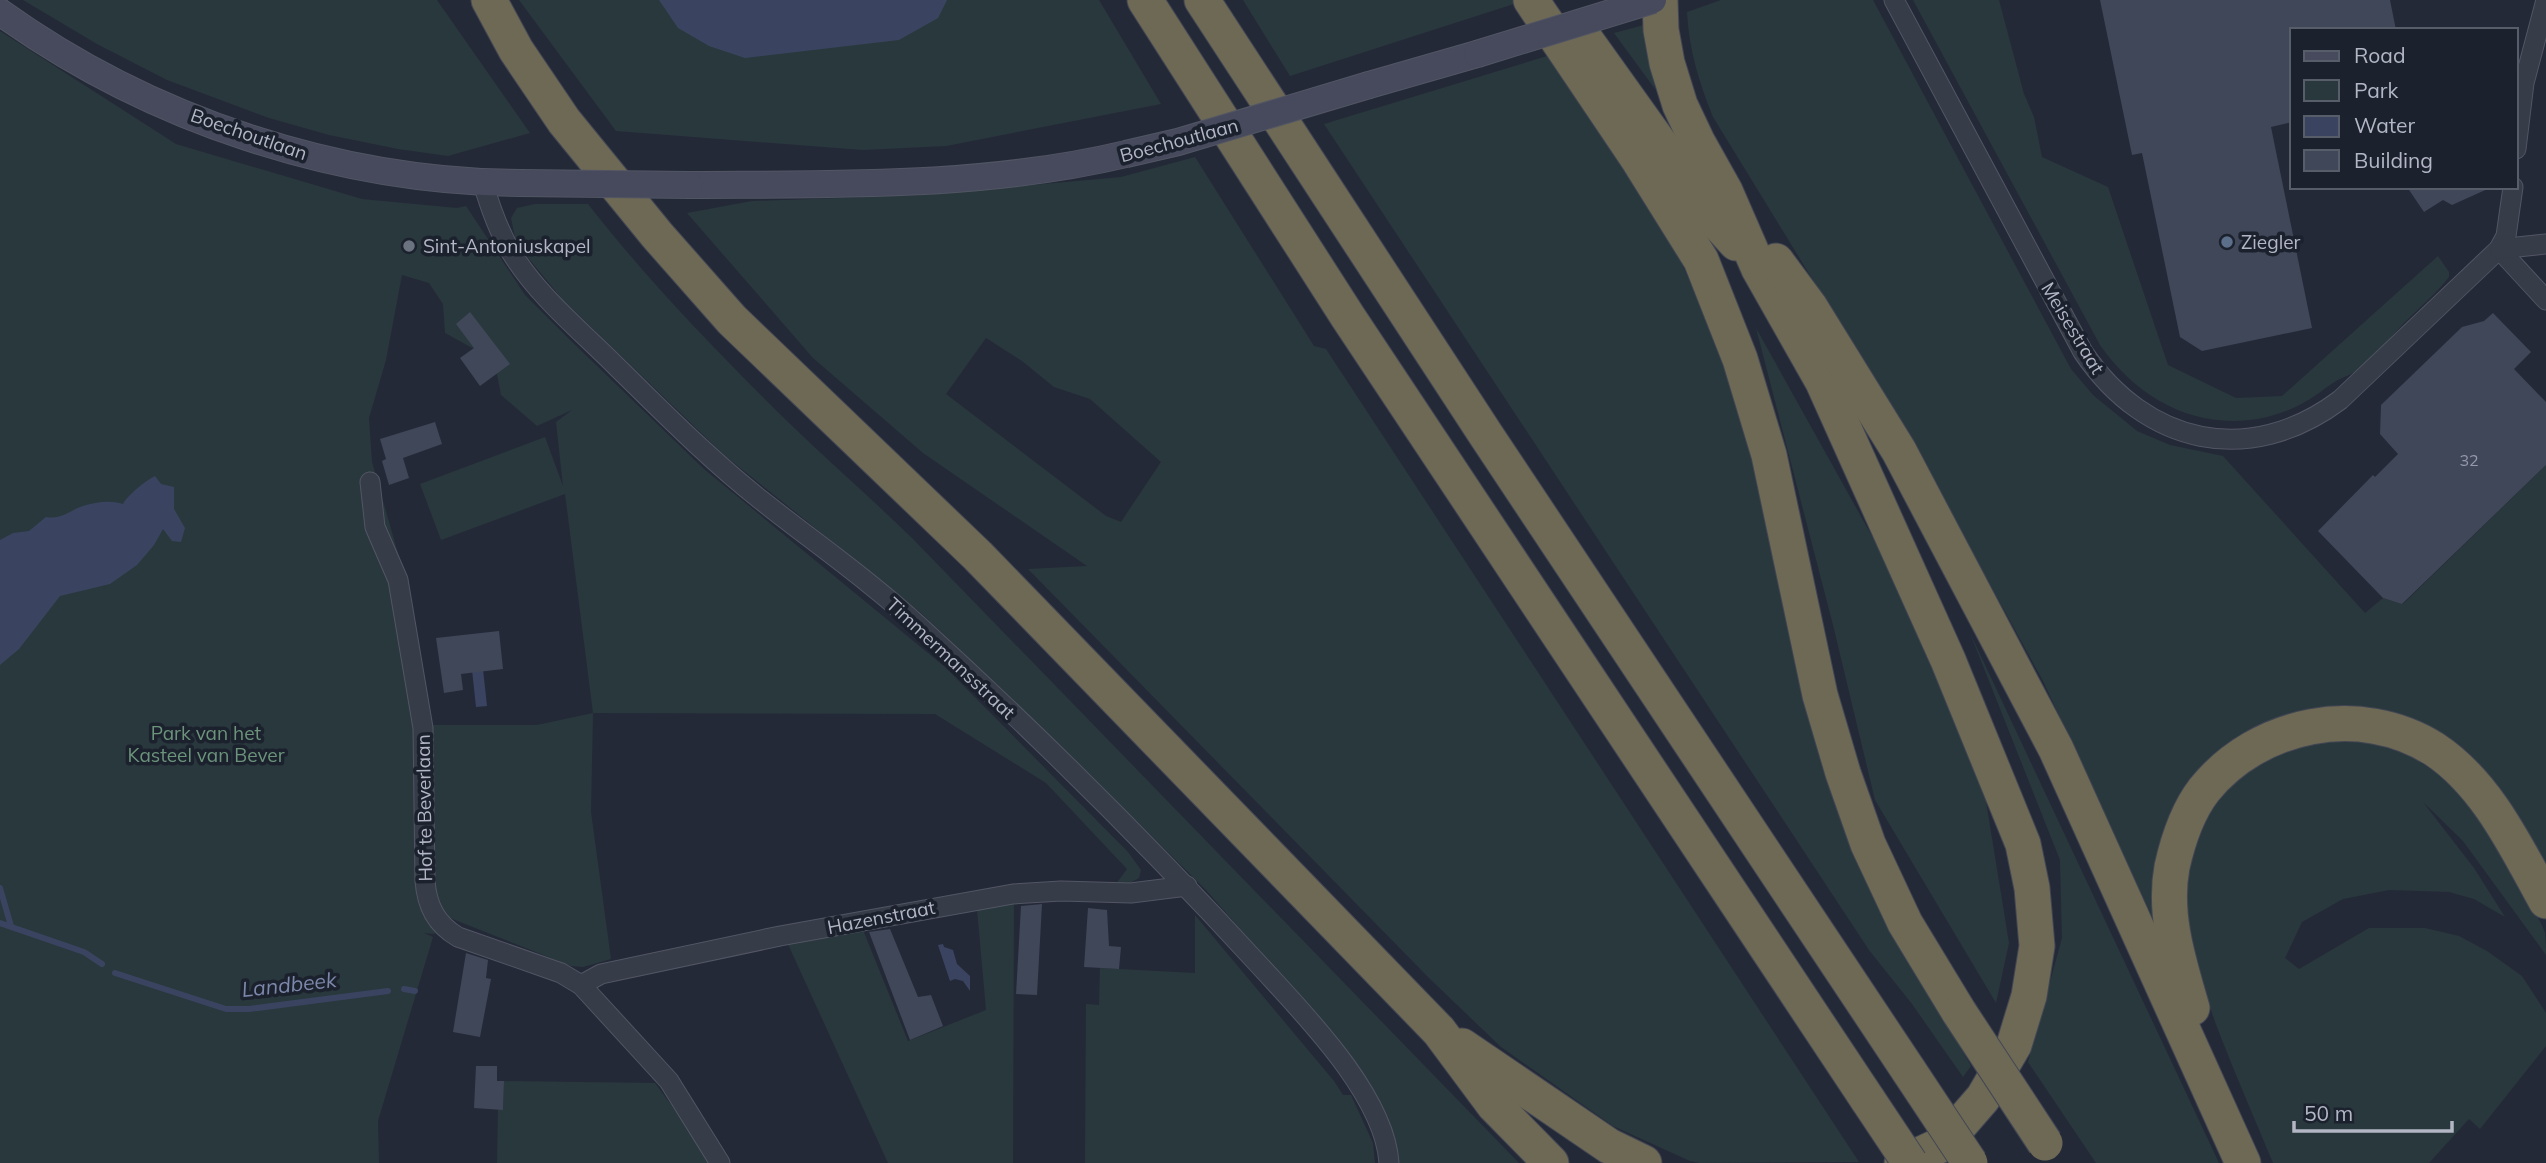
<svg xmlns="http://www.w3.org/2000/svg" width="2546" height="1163" font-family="Mulish,sans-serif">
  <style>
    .green { fill: #29383d; fill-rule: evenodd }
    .water { fill: #3a4460 }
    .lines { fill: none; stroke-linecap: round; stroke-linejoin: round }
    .stream { stroke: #3a4460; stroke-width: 6 }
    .building { fill: #404758 }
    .street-casing { stroke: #525664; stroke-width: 21 }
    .secondary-casing { stroke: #525664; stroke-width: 28 }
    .highway-casing { stroke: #424654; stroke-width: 37 }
    .street { stroke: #373c49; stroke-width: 19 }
    .secondary { stroke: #464a5c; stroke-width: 26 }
    .highway { stroke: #6e6955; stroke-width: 35 }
    .secondary-bridge-casing { stroke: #525664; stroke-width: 28; stroke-linecap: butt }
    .highway-bridge-casing { stroke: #424654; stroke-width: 37; stroke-linecap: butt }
    .secondary-bridge { stroke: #464a5c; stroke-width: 26 }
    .highway-bridge { stroke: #6e6955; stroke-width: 35 }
    .service-dot { fill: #5c6f8a; stroke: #1c212e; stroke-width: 2.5 }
    .worship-dot { fill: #6b7280; stroke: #1c212e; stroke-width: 2.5 }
    .labels { text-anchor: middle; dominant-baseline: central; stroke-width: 7; stroke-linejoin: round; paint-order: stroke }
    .number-label { font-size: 16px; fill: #969aaa }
    .street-label { font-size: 19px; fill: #b2b6c5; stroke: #1c212e }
    .poi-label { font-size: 19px; fill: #b2b6c5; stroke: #1c212e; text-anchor: start }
    .park-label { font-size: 19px; fill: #6b947b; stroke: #1c212e }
    .water-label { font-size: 21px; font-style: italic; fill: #7c88aa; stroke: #1c212e }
  </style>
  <rect width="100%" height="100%" fill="#242938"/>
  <g class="green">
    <polygon points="23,0 437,0 530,133 448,156 398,149 329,135 269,118 167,80 97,44"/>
    <polygon points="519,0 1099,0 1161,104 946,146 863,150 616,131"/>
    <polygon points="1243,0 1515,0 1517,3 1290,76"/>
    <path d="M1721,0H1873L2071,369L2093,395L2137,431L2170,445L2223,456L2365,613L2383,598L2403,604L2546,465V875L2429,732L2222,752L2156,925L2043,681L1911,440L1713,117C1699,82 1689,50 1687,12Z"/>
    <path d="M1913,0H1999L2024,94L2034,117L2042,157L2108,187L2168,365L2236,398L2282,396L2438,256L2449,272V277C2436,294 2419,308 2404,323C2390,338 2375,356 2359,369C2353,374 2343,377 2336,381C2321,391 2308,402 2291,409C2216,440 2144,408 2100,345Z"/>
    <polygon points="1644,25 1655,89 1614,33"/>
    <path d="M0,31L176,144L362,199L457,208L466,206L525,295L567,337L704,469L945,667L1128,852L1141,870L1139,878L1130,883L1116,884L1127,869L1046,783L935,714L593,713L591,812L611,959L583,967L571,966L445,916L438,908L435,934L424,933L433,937L378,1121L379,1163H0ZM402,275L429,283L443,304L445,333L476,350L496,369L501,395L537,426L572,410L556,422L563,486L545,437L420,484L441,540L565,494L593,713L537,725H431L433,817L401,564L372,462L369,418L386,360Z"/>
    <polygon points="1547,56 1619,156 1677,252 1727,368 1754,463 1817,746 1837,810 1867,882 1971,1066 1963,1077 1912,1004 1869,950 1324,124"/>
    <path d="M1195,157L1314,346L1326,349L1859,1162L1700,1163L1690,1161L1613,1126L1501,1047L1429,978L1028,569L1087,566L923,453L813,358L687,213L752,201L924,195L1121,177ZM986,338L1022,361L1054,387L1090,399L1161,462L1121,522L1106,516L946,394Z"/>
    <path d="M535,204H588C649,282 717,352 787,421C828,461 871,498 912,538L1519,1163H1398L1388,1117L1370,1083L1324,1025L1206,890L1055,740L920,612L724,455L562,299L516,243L511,218L517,208Z"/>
    <polygon points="1756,328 1888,565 1984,789 2009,943 1996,1003 1875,800 1833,625"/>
    <polygon points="1970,633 2219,1163 2096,1163 2028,1062 2062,938 2060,860"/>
    <path d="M2315,741C2331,741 2348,739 2364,742C2441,753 2483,818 2517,881C2526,898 2539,916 2545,933C2546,940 2546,948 2546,955L2463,841L2423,802L2474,868L2505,917L2474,899L2449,892L2389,890L2343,899L2302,922L2285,958L2299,969L2369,928H2425L2459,936L2487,951L2522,976L2546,1013V1046L2480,1129L2469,1119L2429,1163H2273C2256,1122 2238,1081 2222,1040C2182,937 2155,828 2265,759C2280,750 2300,746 2315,741Z"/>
    <polygon points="1014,903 1013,1163 888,1163 787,942 863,930 908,1041 986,1010 977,909"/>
    <polygon points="1195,915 1334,1081 1343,1095 1351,1095 1373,1143 1375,1163 1085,1163 1086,1004 1099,1005 1100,968 1195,973"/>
    <polygon points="499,1081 655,1083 686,1125 710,1163 497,1163 498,1109 503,1109 504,1082"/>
  </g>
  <g class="water">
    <polygon points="659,0 947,0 938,18 899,40 745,58 709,46 678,28"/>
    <path d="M155,476L161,484L174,487V509L185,528L181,542L172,541L163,529L154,545L137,565L110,584L60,596L19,649L0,665V540L13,533L29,531L46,517C62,520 70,510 83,506C97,502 109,500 123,504C127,496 146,480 155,476Z"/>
    <polygon points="483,669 487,706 476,707 472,670"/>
    <polygon points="943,944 944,947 953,950 957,964 970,976 970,991 963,981 955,979 950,981 938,945"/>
  </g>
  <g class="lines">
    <g class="stream">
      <polyline points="0,888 11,926"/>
      <polyline points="0,923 84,952 102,964"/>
      <polyline points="115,973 226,1009 249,1009 388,991"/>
      <polyline points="404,989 415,991"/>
    </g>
  </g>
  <g class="building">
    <polygon points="2100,0 2390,0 2396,30 2292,30 2292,122 2271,127 2312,328 2202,351 2180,337 2142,153 2132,155"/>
    <polygon points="2407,187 2492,187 2452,205 2443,200 2424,212"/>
    <polygon points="470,312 510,364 480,386 460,358 474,348 456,324"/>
    <polygon points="2493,313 2531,352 2514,369 2546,402 2546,465 2402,604 2383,598 2318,531 2373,475 2375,477 2398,454 2380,434 2381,405 2462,327 2484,321"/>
    <polygon points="435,422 442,444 403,458 409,478 389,485 382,461 386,459 380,439"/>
    <polygon points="499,631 503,669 461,674 463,690 444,693 436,638"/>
    <polygon points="1042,904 1037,995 1016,994 1021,906"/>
    <polygon points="1088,908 1107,910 1109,946 1121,947 1119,969 1084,967"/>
    <polygon points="890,929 918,997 931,995 943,1026 910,1040 869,932"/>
    <polygon points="466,953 488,960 486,978 491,979 480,1037 453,1032"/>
    <polygon points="476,1066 497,1066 497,1081 504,1081 503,1110 474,1108"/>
  </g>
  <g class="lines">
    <g class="street-casing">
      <g id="street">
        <path d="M1894,0L2083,352C2146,445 2249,468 2340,400L2499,249L2506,236L2513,187"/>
        <polyline points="2516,149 2524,83 2546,0"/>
        <path d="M483,183C490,207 498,230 511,252C538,296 580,330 616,366C663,412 709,459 761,500C814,542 870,581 920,627C1038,735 1153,849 1261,967C1305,1015 1385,1096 1389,1163"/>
        <polyline points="2499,249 2546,300"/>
        <polyline points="2499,249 2546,244"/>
        <path d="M370,482L375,527L398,580L423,728L425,881C427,906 436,924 458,937L561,973L581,985L669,1081L720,1163"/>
        <polyline points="581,985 601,974 780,936 1013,894 1061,891 1131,893 1187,886"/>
      </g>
    </g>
    <g class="secondary-casing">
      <g id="secondary">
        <path d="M0,12C149,119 337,182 521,183"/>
        <polyline points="1369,85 1477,54"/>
        <path d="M689,185C835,184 983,188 1126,154"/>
      </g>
    </g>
    <g class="highway-casing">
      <g id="highway">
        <polyline points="489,0 516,50 564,121 657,235 732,320 978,556 1439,1031 1494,1105 1551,1163"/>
        <polyline points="1145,0 1348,317 1868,1100"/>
        <polyline points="1202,0 1486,435 1909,1071"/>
        <polyline points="1531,0 1638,159 1701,260 1740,359 1769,455 1820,695 1843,773 1868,844 1905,923 1959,1012"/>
        <polyline points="1660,0 1661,30 1667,63 1680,105 1697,141 1725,191 1759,269 1823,382 1948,660 2023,844 2032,888 2037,946 2029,996 2014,1045 1983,1098 1943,1144 1902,1163"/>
        <polyline points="1580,32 1713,218 1736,243"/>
        <polyline points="1776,261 1810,307 1899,451 2056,749 2243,1163"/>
        <path d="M2192,1008C2179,963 2163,915 2172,867C2178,840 2187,812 2204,790C2258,723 2360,702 2434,749C2487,784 2516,847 2546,901"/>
        <polyline points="1462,1046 1609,1146 1644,1163"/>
      </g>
    </g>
    <use href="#street" class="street"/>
    <use href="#secondary" class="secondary"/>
    <use href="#highway" class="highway"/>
    <g class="secondary-bridge-casing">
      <g id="secondary-bridge">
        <polyline points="1477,54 1653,0"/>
        <polyline points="1126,154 1178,142 1369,85"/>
        <polyline points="521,183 689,185"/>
      </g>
    </g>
    <g class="highway-bridge-casing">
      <g id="highway-bridge">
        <polyline points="1959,1012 2045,1143"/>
        <polyline points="1909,1071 1970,1163"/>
        <polyline points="1868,1100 1910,1163"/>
      </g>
    </g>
    <use href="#secondary-bridge" class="secondary-bridge"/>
    <use href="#highway-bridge" class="highway-bridge"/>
  </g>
  <circle class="service-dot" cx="2227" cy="242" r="7"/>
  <circle class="worship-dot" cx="409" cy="246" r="7"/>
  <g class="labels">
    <g class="number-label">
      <text x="2469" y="460">32</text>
    </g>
    <g class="street-label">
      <text transform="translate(249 134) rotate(19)">Boechoutlaan</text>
      <text transform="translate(1179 140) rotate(-15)">Boechoutlaan</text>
      <text transform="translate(2073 328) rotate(59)">Meisestraat</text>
      <text transform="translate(951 658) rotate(43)">Timmermansstraat</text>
      <text transform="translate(424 808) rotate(-91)">Hof te Beverlaan</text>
      <text transform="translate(881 917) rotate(-11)">Hazenstraat</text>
    </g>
    <g class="poi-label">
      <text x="2241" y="242">Ziegler</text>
      <text x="423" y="246">Sint-Antoniuskapel</text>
    </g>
    <g class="park-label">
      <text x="206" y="733">Park van het<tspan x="206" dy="22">Kasteel van Bever</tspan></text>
    </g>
    <g class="water-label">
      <text transform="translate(289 984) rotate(-6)">Landbeek</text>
    </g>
  </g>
  <rect x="2290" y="28" width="228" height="161" fill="#1c212e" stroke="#585d6a" stroke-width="2"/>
  <rect x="2304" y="51" width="35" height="10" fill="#464a5c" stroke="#585d6a" stroke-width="2"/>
  <text x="2354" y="63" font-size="21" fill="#b2b6c5">Road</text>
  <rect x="2304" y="80" width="35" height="21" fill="#29383d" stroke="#585d6a" stroke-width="2"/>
  <text x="2354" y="98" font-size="21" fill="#b2b6c5">Park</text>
  <rect x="2304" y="116" width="35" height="21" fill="#3a4460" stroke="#585d6a" stroke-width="2"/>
  <text x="2354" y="133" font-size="21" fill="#b2b6c5">Water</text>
  <rect x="2304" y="150" width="35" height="21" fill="#404758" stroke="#585d6a" stroke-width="2"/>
  <text x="2354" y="168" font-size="21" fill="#b2b6c5">Building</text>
  <path d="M2294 1121v10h158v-10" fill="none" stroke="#b2b6c5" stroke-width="3.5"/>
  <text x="2304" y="1121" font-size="21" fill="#b2b6c5" stroke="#1c212e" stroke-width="5" paint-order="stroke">50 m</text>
</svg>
